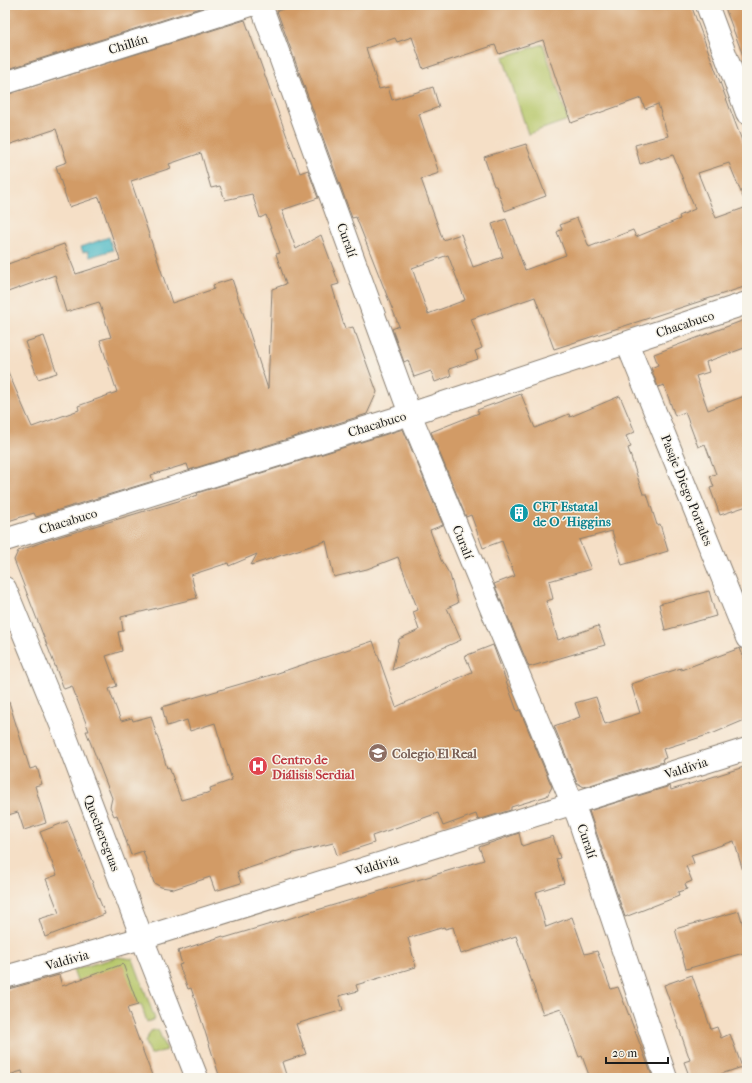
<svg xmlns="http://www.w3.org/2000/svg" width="752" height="1083" font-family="'IM FELL French Canon',serif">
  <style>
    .green { fill: #b7c76a; stroke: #6a7243 }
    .water { fill: #4cb9c6; stroke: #346a71 }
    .building { fill: #d29b66; fill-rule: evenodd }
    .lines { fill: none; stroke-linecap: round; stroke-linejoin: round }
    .minor-casing { stroke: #887e71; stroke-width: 24 }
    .minor { stroke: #fff; stroke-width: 22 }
    .labels { text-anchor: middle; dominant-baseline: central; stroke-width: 3; stroke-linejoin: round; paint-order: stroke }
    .street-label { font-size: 13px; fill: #1c1c1c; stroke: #f7f3e8 }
    .culture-label { font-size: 13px; font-weight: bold; fill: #0d838f; stroke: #f7f3e8; text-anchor: start }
    .education-label { font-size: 13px; font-weight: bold; fill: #785e54; stroke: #f7f3e8; text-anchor: start }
    .health-label { font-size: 13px; font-weight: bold; fill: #be3a42; stroke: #f7f3e8; text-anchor: start }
  </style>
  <rect width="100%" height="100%" fill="#f7f3e8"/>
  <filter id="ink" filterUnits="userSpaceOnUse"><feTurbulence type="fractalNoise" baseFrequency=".025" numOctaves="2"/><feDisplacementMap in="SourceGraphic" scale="8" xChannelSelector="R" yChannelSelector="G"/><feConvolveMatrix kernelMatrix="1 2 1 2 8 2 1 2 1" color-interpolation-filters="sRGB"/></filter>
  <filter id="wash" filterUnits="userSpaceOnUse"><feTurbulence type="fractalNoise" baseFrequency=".012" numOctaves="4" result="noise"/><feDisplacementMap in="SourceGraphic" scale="16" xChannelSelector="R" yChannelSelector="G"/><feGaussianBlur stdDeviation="0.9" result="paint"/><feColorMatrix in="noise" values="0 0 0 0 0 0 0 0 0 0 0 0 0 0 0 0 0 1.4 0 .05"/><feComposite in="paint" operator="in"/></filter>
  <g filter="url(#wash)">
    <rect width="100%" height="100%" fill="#f5dfc6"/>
    <g class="green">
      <polygon points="543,44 568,120 528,134 503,57"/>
      <polygon points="118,957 133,959 155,1019 147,1022 141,1004 138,1005 77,981 73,970"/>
      <polygon points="158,1029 166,1050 150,1055 145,1042 151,1031"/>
    </g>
    <polygon class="water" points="109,237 113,250 90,257 88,251 83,252 81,247"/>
    <g id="blocks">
      <g class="building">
        <polygon points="5,5 210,5 5,70"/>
        <path d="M296,5H691L747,154V286L554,349L535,297L471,319L482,348L475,351L478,359L449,369L451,376L435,382L431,371L414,377L408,360L404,362L392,329L399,326L356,217L352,218L277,11ZM412,37L423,69L495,45L499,54L543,40L571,123L641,98L645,109L658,104L668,136L635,145L640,164L660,157V159L673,155L695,209L679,216L680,219L636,237L633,230L589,247L577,218L560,225L562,229L557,232L566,255L525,270L506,219L492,224L503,257L473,267L461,234L443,240L421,179L439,173L419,114L439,107L433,87L392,100L388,87L379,89L366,48L395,38L397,42ZM729,163L747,207L716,218L698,173ZM448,255L465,300L428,314L412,268Z"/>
        <polygon points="724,5 747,5 747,61 745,61"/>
        <path d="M245,20L300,173L308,170L318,198L282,210L296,249L321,235L339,284L332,286L345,329L353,327L355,334H356L377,392L367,414L189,470L187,464L151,475L153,481L36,517L34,513L5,522V365L32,427L79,410L78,406L117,392L100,340L111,337L99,302L66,312L55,275L5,293V265L64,244L76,274L120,260L99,197L69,207L56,166L67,162L56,129L5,146V95ZM201,153L211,188L220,186L225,200L252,194L260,218L266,215L280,253L276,254L286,284L272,289L268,389L232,279L213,285L214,289L172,303L131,181L171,168L169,164Z"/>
        <polygon points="526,144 546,196 505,211 496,186 494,186 484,157"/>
        <polygon points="747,319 747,347 706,362 709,372 696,376 708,410 747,395 747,506 720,515 710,488 714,487 710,476 716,474 705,444 698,447 685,412 675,416 664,385 658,387 651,368 658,365 654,354"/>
        <polygon points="44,336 57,373 38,379 25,342"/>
        <polygon points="521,394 535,428 569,414 570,417 620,396 635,432 626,436 631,447 628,448 643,494 647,494 657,525 660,524 668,551 622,565 612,531 579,540 591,569 549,581 553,599 546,601 558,640 598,626 605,645 529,667 494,584 515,576 502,541 483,548 471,515 466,517 431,432 479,413 477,410"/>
        <polygon points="403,429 443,525 430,530 441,560 450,575 458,603 447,608 461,640 392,670 399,639 419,630 413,612 418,610 398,557 367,569 334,577 326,541 251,565 257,554 229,566 228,563 191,575 197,598 121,617 123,631 118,632 122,651 106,656 117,686 109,689 121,721 132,718 133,721 151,716 167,768 169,767 181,800 211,792 210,788 232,780 215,723 190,731 187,720 167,726 162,707 278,673 373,641 396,707 472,672 465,656 493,645 517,711 520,710 552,787 547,796 511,807 511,810 478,820 476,814 443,826 438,813 372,836 374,843 337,855 333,843 294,853 237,872 241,883 215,891 210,877 174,889 161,887 154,883 143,851 131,855 117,815 114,816 110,807 112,798 86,731 89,731 72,686 64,689 14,560 18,551 45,541 198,495 197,493"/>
        <polygon points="709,591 716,616 665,630 659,604"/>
        <polygon points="740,648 747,667 747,719 714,733 663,749 666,758 662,759 663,762 584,787 577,783 554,726 580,717 575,703 596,697 605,724 640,713 631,684 681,668 681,670"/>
        <polygon points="9,702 30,769 37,767 42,784 35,786 46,823 24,830 18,812 5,816 5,703"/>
        <polygon points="747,766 747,871 743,871 734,841 691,855 694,863 686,866 692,881 685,884 687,889 678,892 679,896 625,917 589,811 670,786 671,790"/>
        <polygon points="68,821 105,914 45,937 39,919 59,913 46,879 57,875 40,832"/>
        <polygon points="519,833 522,846 553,836 560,858 556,859 564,883 536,892 546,927 572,917 585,954 597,951 611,989 618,987 653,1078 590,1078 582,1056 579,1057 561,1008 543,1014 516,936 461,954 453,927 445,929 444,927 408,938 416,967 356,985 358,991 339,996 343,1010 296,1024 306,1054 282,1062 287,1078 220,1078 191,988 188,989 179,965 182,964 178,951 223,936 224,938 484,860 479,847"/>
        <polygon points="739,911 747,939 747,952 686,969 675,929"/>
        <polygon points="123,964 138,1005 127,1008 153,1078 24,1078 22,1071 5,1076 5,990 59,975 62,986"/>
        <polygon points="692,975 711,1029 717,1027 721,1038 730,1034 742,1067 721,1074 722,1078 690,1078 684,1062 690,1060 664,985"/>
      </g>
    </g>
  </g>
  <g filter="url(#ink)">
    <use href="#blocks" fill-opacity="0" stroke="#887e71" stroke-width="1"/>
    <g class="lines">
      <g class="minor-casing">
        <g id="minor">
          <polyline points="261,5 410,414 578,817 666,1078"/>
          <polyline points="707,5 747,113"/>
          <polyline points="5,83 251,5"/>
          <polyline points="627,343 747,638"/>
          <polyline points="5,540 410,414 747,303"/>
          <polyline points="5,588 66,737 142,938 197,1078"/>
          <polyline points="5,977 142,938 747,749"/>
        </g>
      </g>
      <use href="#minor" class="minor"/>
    </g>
  </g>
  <defs>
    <g id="building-disc" transform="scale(1)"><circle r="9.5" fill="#0f9aa8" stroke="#f7f3e8"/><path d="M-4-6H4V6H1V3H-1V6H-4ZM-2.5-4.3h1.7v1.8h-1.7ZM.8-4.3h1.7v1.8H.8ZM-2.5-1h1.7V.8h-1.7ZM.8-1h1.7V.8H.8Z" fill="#fff"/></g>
    <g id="school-disc" transform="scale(1)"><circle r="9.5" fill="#8d6e63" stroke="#f7f3e8"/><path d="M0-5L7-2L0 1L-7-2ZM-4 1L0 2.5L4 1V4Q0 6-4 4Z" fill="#fff"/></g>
    <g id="hospital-disc" transform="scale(1)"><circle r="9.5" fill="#e0444e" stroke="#f7f3e8"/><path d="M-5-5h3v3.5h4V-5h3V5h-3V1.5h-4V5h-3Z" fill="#fff"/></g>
  </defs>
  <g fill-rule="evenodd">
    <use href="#building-disc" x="519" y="513"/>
    <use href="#school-disc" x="378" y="753"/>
    <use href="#hospital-disc" x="258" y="766"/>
  </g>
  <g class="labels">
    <g class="street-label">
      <text transform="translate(128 44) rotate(-17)">Chillán</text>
      <text transform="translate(347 240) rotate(70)">Curalí</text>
      <text transform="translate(685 324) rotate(-18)">Chacabuco</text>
      <text transform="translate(377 424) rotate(-17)">Chacabuco</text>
      <text transform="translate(687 490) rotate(68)">Pasaje Diego Portales</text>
      <text transform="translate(68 521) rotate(-17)">Chacabuco</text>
      <text transform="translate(463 542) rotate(68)">Curalí</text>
      <text transform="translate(686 768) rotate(-18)">Valdivia</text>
      <text transform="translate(102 833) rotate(69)">Quechereguas</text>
      <text transform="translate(587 841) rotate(71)">Curalí</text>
      <text transform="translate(377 865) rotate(-17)">Valdivia</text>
      <text transform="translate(67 960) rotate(-16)">Valdivia</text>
    </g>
    <g class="culture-label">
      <text x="533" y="506">CFT Estatal<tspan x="533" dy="15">de O´Higgins</tspan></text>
    </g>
    <g class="education-label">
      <text x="392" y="753">Colegio El Real</text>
    </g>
    <g class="health-label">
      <text x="272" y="759">Centro de<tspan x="272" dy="15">Diálisis Serdial</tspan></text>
    </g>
  </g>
  <rect width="752" height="1083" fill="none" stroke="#f7f3e8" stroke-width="20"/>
  <path d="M606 1057v6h62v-6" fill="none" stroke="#1c1c1c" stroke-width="2"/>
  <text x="612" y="1057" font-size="12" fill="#1c1c1c" stroke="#f7f3e8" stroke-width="3" paint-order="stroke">20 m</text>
</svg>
